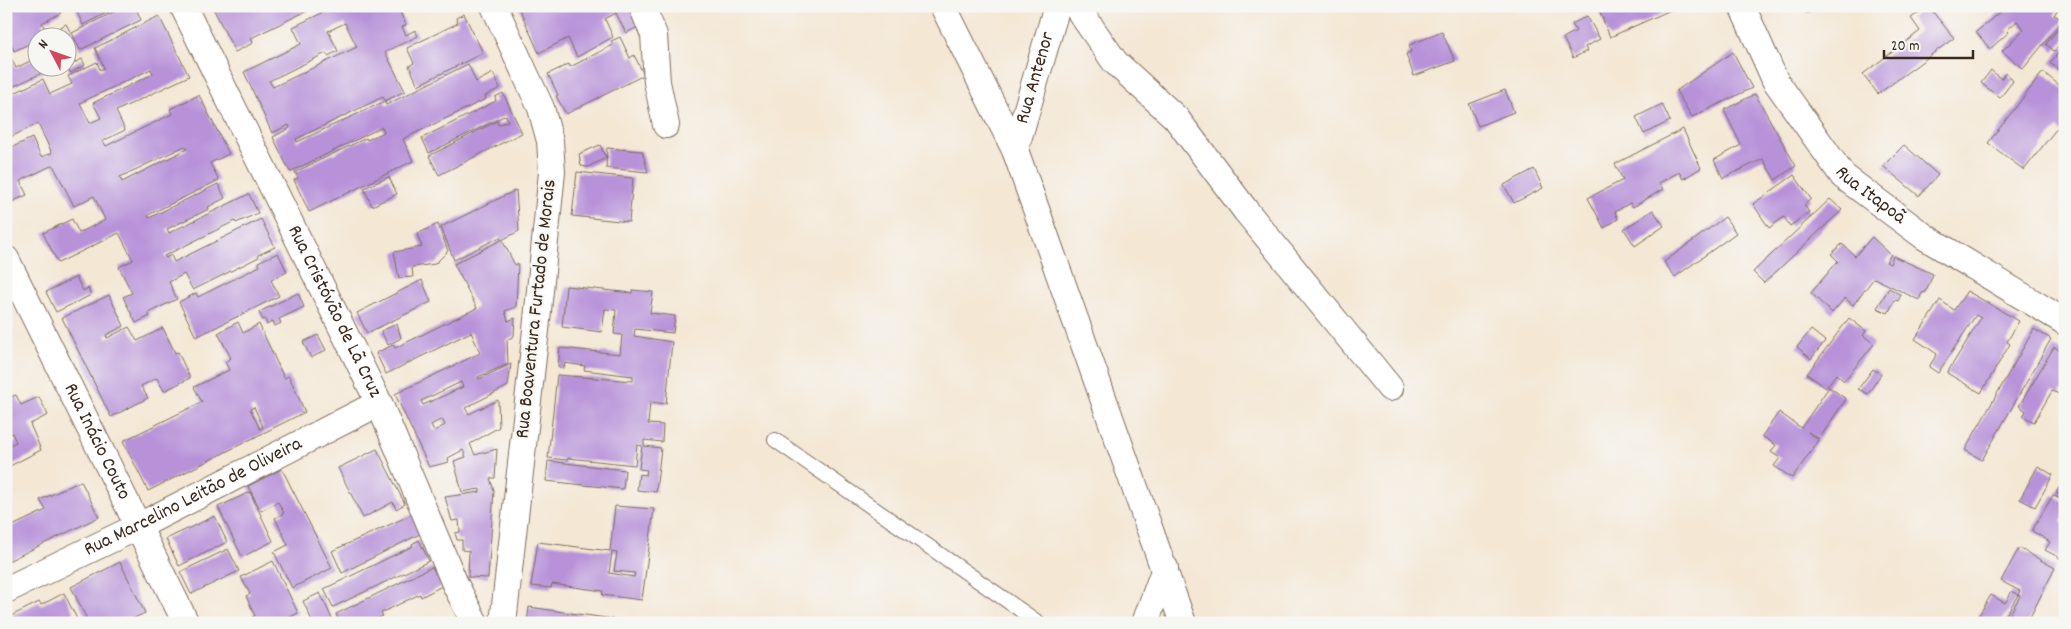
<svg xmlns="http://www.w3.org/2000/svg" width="2071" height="629" font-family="Dekko,sans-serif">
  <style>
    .building { fill: #b792d9; fill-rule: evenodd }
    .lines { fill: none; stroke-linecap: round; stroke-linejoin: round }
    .service-casing { stroke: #7c6c5e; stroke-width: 16 }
    .minor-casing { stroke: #7c6c5e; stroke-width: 28 }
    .service { stroke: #fff; stroke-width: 14 }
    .minor { stroke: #fff; stroke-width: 26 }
    .labels { text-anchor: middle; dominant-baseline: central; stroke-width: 4.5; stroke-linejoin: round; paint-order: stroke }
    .street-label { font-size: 20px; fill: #3b2a1e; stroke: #f6f6f2 }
  </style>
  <rect width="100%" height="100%" fill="#f6f6f2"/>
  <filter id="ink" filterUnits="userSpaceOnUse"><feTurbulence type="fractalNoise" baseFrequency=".02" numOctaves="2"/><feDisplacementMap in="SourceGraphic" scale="10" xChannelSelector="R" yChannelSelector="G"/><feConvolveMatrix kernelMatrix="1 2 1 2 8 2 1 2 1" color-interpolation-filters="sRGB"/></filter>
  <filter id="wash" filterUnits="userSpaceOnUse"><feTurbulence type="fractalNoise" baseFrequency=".0096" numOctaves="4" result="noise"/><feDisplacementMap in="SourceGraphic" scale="20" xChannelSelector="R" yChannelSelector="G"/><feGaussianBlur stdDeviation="1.12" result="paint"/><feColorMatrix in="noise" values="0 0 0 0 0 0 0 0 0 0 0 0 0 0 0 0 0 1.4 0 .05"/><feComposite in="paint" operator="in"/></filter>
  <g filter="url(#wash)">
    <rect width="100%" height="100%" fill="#f4e7d4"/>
    <g id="blocks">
      <g class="building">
        <polygon points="6,6 58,6 61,13 42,23 49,38 38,38 38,57 31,43 14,51 9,39 6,41"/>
        <polygon points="74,6 120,6 83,25"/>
        <polygon points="125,6 135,6 141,20 80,50 72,33"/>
        <polygon points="212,6 268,6 270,10 277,6 317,6 251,38 253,43 235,52"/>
        <path d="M326,6H358L362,14L378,6H412L400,12L406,25L402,27L406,35L415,30L418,36L385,52L405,91L385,101L383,97L296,139L297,142L385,101L386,105L468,64L476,82L493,73L500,88L485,96L486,99L403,139L413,161L309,212L294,180L298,178L295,172L366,138L367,140L384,132L382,127L290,172L273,137L290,128L289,125L272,133L244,72L301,44L293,27L324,12L323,9ZM345,23L357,47L273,87L269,81L326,53L328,56L338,51L328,31Z"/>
        <polygon points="518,6 638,6 638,27 626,33 616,13 605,19 613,37 577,57 568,38 539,53"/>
        <polygon points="1572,6 1583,6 1573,11"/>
        <polygon points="1606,6 1672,6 1673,9 1610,37 1599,10"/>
        <polygon points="1803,6 1819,6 1807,13"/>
        <polygon points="1928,6 1954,38 1878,94 1863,74 1920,31 1911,18"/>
        <polygon points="1999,6 2060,6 2054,15 2063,20 2023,69 2002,51 2024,29 2017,21 2007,30 2009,32 1990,49 1976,32 2002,10"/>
        <polygon points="464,14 483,53 418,85 409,66 414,63 407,48 458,23 456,18"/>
        <path d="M159,16L189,76L116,111L125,130L103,141L106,146L172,114L170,109L199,95L229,154L210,163L219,180L148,215L149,218L218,184L225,198L208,207L209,209L167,229L169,233L249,194L258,213L236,223L235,221L164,256L166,258L171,255L174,262L261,219L275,247L258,255L259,257L193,290L184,274L169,282L177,299L148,313L150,316L136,323L123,297L132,293L119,267L133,260L119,233L58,263L43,233L72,219L79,233L105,220L94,196L74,206L53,165L20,181L27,195L7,204L6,170L11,167L6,156V150L32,138L41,157L52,153L38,124L6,139V97L43,79L50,94L72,84L68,76L97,62L100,70L104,68L95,48ZM151,69L153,74L93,103L101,118L90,123L80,103ZM185,146L187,149L122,182L120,177Z"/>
        <polygon points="1587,16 1600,39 1585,47 1587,51 1573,58 1563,38 1576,31 1572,24"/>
        <polygon points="66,24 71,33 65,38 61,38 57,29"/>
        <polygon points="2062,24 2065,26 2065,39 2054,51 2046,44"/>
        <polygon points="1442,32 1455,61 1414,76 1406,54 1411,52 1409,45"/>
        <polygon points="620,37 630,58 634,55 644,75 566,114 556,96 558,95 548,74 569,64 570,67 613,45 611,41"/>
        <polygon points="68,42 75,57 68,61"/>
        <polygon points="2065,45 2065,74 2050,63"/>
        <polygon points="6,48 16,68 38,57 38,68 44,68 46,71 6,90"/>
        <polygon points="1733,52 1752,88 1692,117 1676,91"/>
        <polygon points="82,59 85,65 70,73 68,66"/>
        <polygon points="1991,70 2001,79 2006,72 2013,81 2000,98 1981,83"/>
        <polygon points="2043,72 2065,90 2065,131 2063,133 2057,128 2024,170 1988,143"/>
        <polygon points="1505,90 1514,112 1478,126 1469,104"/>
        <polygon points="503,93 522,133 439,175 429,156 497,121 498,125 508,121 506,115 429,153 422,138 496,101 495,97"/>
        <polygon points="1755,94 1796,166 1775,180 1763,159 1723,178 1714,160 1741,145 1724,110"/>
        <polygon points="1662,104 1670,121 1644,134 1636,117"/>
        <polygon points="1683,129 1701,168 1683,179 1679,172 1659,183 1663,189 1633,207 1630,203 1615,212 1618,219 1604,228 1588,198 1623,180 1615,164"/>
        <polygon points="600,145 606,158 588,167 581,166 579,154"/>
        <polygon points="1904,145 1938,175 1919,196 1883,166"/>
        <polygon points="607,148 642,151 648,172 606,168"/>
        <polygon points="1534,169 1543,188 1514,203 1504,185"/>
        <polygon points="577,172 633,178 629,222 572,216"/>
        <polygon points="1794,175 1811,199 1804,205 1809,212 1790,226 1784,217 1769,228 1753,204"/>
        <polygon points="389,177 397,194 372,206 364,188"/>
        <path d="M516,190L519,231L502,240L515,265L518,263L516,307L505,311L508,321L515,318L514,336L507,340L508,364L478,377L479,379L511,364L508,386L465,408L469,414L498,400L499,427L470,444L475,455L497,449L495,478H490L494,491L488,578L468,577L469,551L462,550V540H457L455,533L460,532L459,520L452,521L445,497L480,492V489L462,492L454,461L466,457L463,450L448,458L449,462L429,467L395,394L480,353L471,332L386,374L376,353L393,345L395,348L477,308L454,264L501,240L500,237L454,260L441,227ZM461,382L463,387L423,405L421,401ZM442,419L445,425L434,431L431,425Z"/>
        <polygon points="1830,199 1842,210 1764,283 1753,272"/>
        <polygon points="1653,210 1664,226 1635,246 1624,229"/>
        <polygon points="1725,217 1736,233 1675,277 1664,262"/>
        <polygon points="438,224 448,251 435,264 412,267 413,277 399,278 394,252 422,247 417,234"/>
        <polygon points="1872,237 1891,255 1886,262 1890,264 1893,256 1933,274 1926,292 1922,293 1919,300 1874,278 1853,305 1845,298 1832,313 1811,293 1838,261 1831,254 1842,244 1855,256"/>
        <polygon points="278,253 287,272 271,280 279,296 196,337 179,302 196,293 198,297 260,266 258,262"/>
        <polygon points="76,277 83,291 88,288 91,295 56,312 46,292"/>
        <polygon points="422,280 431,302 367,333 357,313"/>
        <polygon points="566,286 632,293 632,290 653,292 650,313 675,316 673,333 635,329 634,336 672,342 666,404 650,402 648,424 663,425 662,442 644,440 644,446 661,448 656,492 637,490 639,474 646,475 647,470 639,469 642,446 637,445 635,465 568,458 567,460 548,458 557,375 633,381 633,376 584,370 585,366 565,363 564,368 558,367 560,348 620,354 622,335 614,334 616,310 605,309 602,332 562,327"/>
        <polygon points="1889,288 1901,295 1898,301 1895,300 1888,313 1877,308"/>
        <polygon points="1967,291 2019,321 2007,342 2010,344 1981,393 1947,373 1981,318 1976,315 1938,373 1929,367 1937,354 1915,339 1940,300 1954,310"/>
        <polygon points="298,293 304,307 279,319 281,323 275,326 273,321 267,325 265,319 263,320 259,312"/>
        <polygon points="109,295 124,326 106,335 107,338 129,327 137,341 163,328 175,353 178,352 190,378 164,391 157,378 141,386 148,398 111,417 62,318"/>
        <polygon points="1849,318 1866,331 1863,335 1874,344 1844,381 1836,374 1826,388 1807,374"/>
        <path d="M238,322L243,333L259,324L284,378L289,376L305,412L148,491L123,441L202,402L194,387L229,370L225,362L231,358L218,333ZM254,407L263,427L260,429L250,409Z"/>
        <polygon points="397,324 401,338 388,345 381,331"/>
        <polygon points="2034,329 2051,339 1982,460 1965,450"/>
        <polygon points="1811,330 1825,341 1811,359 1797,347"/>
        <polygon points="318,335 326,350 311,358 303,342"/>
        <polygon points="2054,347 2065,353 2065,392 2061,390 2059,394 2052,391 2034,422 2023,416 2026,411 2019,406"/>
        <polygon points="1873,369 1881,374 1868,394 1858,389"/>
        <polygon points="1829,387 1846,399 1819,439 1808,432 1819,440 1792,478 1774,466 1780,458 1771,452 1776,445 1762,436 1779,412 1801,428"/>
        <polygon points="16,395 21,405 39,397 48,415 30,424 41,450 6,468 6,447 16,442 12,433 6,436 6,399"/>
        <polygon points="377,449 405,504 396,509 393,502 363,518 338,468"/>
        <polygon points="548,461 625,470 623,489 546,481"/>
        <polygon points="2038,466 2053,475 2035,507 2020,499"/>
        <polygon points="282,469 332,568 292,588 274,552 288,545 275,518 284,513 278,502 261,511 248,486"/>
        <polygon points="2065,477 2065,498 2056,493"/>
        <polygon points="81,481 99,517 6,562 6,529 46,510 40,500"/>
        <polygon points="250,492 273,541 242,557 218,507"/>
        <polygon points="2053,495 2065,502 2065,515 2061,522 2065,524 2065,554 2062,559 2045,550 2050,542 2032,531"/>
        <path d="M615,506L654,509L642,600L602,595L603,591L552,584L551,588L531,586L538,542L610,551ZM612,552L617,553L614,571L635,573L634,577L609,573Z"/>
        <polygon points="413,514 422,533 342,573 332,551"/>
        <polygon points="215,516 227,542 179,566 166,539"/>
        <polygon points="419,540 429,561 333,607 324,589 413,546 412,544"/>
        <polygon points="2019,548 2055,568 2027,623 2005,623 2020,596 2018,595 2020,591 2001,581"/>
        <polygon points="228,549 239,571 191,594 180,572"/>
        <polygon points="273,561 298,613 279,623 241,623 255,616 246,596 250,594 241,577"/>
        <polygon points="120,562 145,613 124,623 83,623 87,619 71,587"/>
        <polygon points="432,567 442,586 421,597 420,594 381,613 383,616 368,623 364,620 360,623 340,623 336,614"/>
        <polygon points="2012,591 2018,595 2001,623 1974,623 1991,595 2005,603"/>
        <polygon points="64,593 79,623 6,623 6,618 19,612 39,602 41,605"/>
        <polygon points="320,593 334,623 313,623 303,601"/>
        <polygon points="529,607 634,622 634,623 527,623"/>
      </g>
    </g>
  </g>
  <g filter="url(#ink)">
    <use href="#blocks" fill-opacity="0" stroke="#7c6c5e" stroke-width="1"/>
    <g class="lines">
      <g class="service-casing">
        <polyline id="service" points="775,440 1039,623"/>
      </g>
      <g class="minor-casing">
        <g id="minor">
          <path id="s1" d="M183,6L379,403L455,584L475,623"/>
          <polyline points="494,6 541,108 550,141 552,172 536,330 503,623"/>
          <polyline points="642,6 654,35 657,82 666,125"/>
          <polyline points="943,6 1015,150 1183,623"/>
          <polyline points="1076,6 1115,62 1176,118 1246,211 1390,388"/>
          <path id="s2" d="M1742,6L1775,80L1843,176L1925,237L2065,322"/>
          <path id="s3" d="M1015,150L1057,6"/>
          <path id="s4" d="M6,259L186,623"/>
          <path id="s5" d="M6,590L139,526L379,403"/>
          <polyline points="1145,623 1165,568"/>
        </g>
      </g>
      <use href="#service" class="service"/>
      <use href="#minor" class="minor"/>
    </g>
  </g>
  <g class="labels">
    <g class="street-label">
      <text stroke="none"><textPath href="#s3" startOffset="75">Rua Antenor</textPath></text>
      <text stroke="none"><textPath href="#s2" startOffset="232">Rua Itapoã</textPath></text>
      <text transform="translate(537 309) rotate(-84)">Rua Boaventura Furtado de Morais</text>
      <text stroke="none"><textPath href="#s1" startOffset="341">Rua Cristóvão de Lã Cruz</textPath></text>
      <text stroke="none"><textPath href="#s4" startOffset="204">Rua Inácio Couto</textPath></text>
      <text stroke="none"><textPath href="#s5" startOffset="209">Rua Marcelino Leitão de Oliveira</textPath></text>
    </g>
  </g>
  <rect width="2071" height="629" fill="none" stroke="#f6f6f2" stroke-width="25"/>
  <g transform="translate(52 52) rotate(311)"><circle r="24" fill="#f6f6f2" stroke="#aba49d"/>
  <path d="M0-4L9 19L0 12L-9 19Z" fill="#d1495b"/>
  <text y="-8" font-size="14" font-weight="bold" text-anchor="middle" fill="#3b2a1e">N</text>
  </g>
  <path d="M1884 50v8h89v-8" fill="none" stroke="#3b2a1e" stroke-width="2.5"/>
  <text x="1891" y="50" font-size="15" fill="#3b2a1e" stroke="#f6f6f2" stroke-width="4" paint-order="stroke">20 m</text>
</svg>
